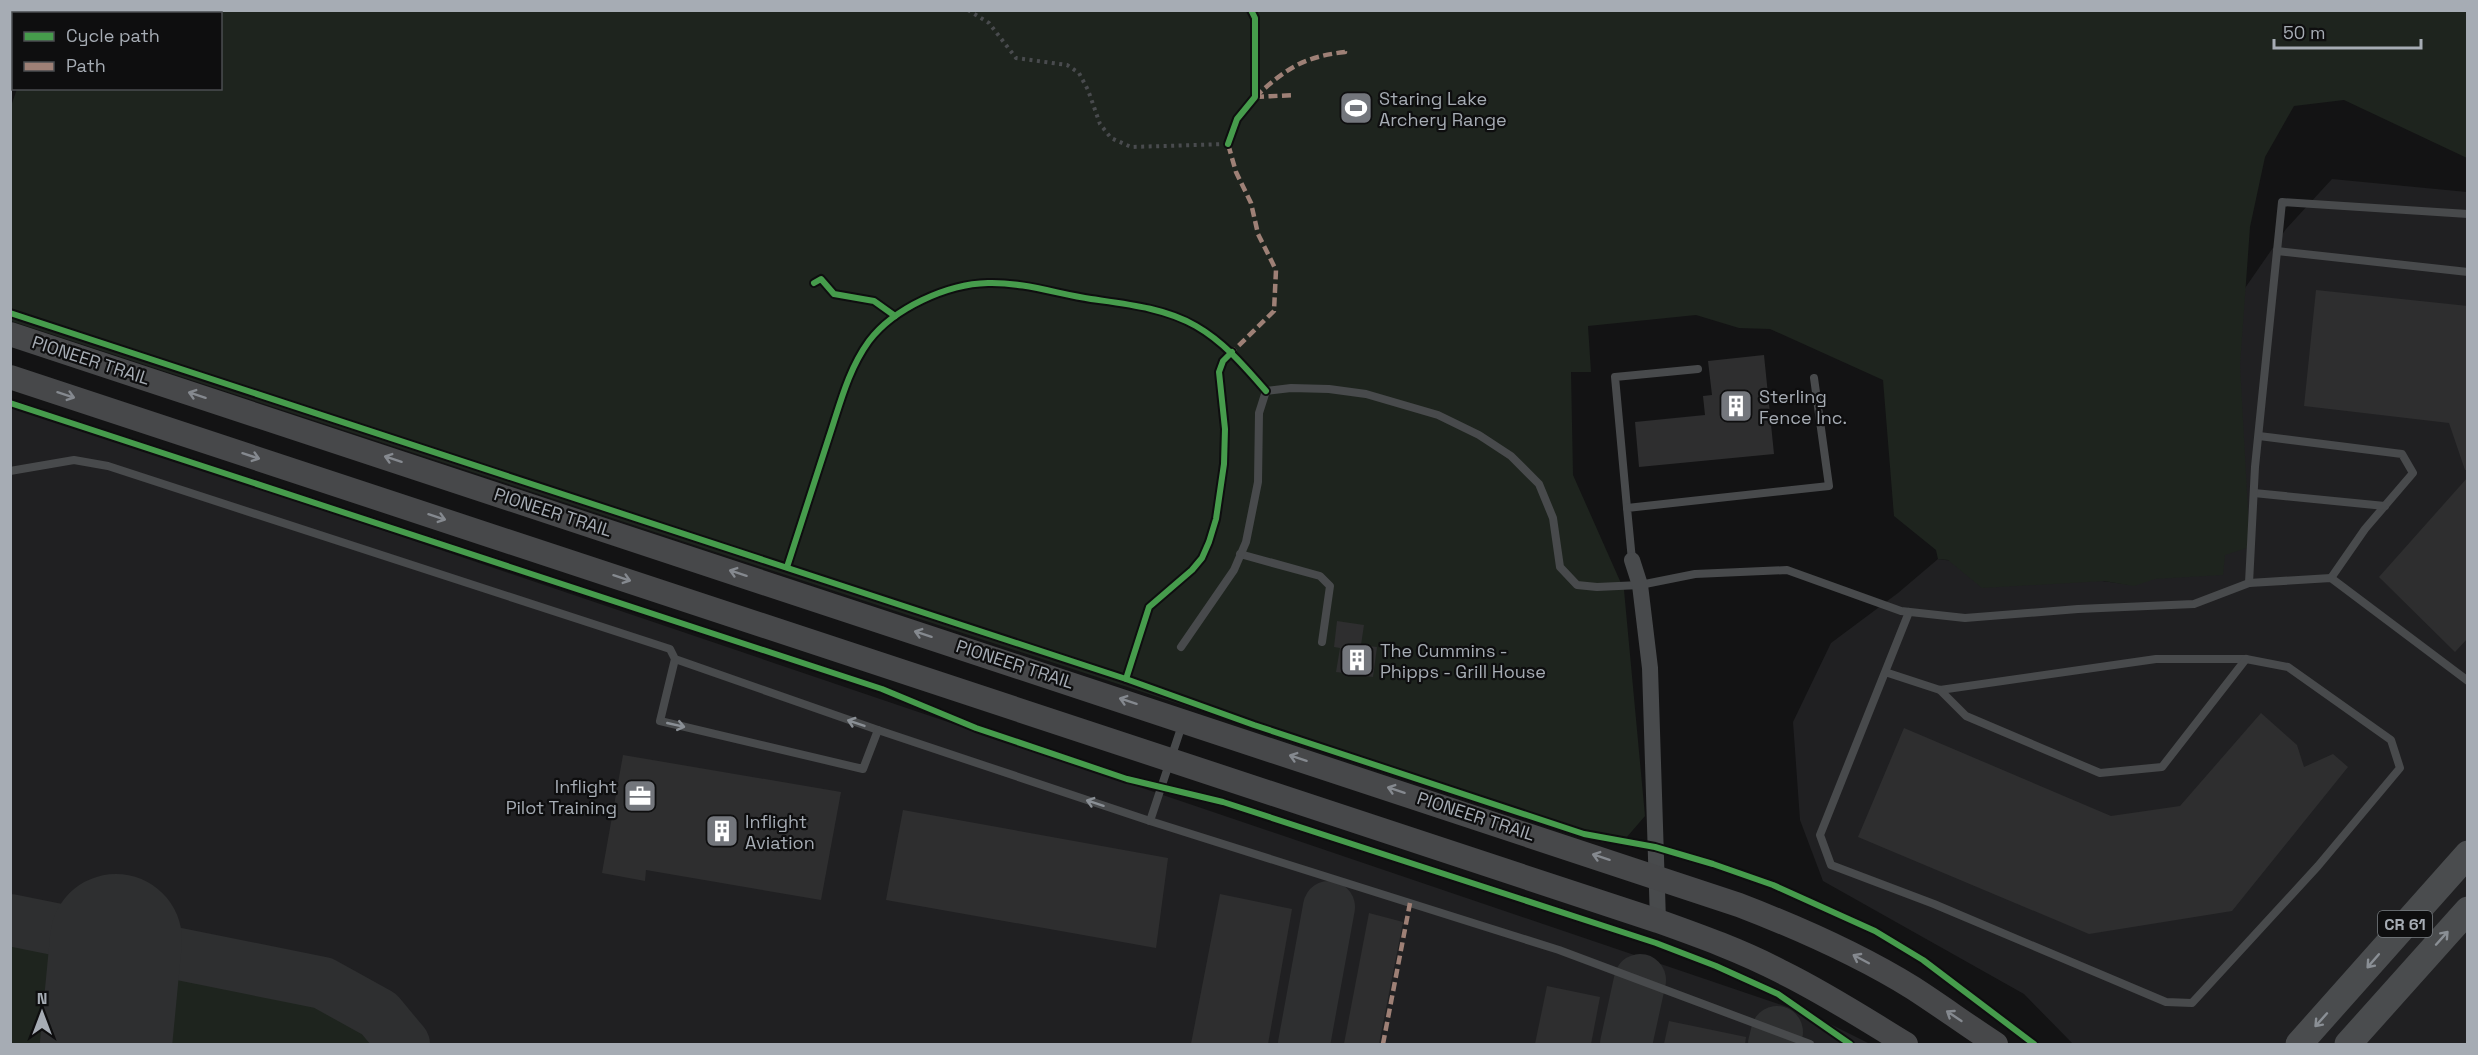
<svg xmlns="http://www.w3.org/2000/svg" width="2478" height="1055" font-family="'Space Grotesk',sans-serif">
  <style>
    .built { fill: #202022 }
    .green { fill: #1e241e }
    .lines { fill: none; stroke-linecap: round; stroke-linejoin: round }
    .taxiway { stroke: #2e2f30; stroke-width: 52 }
    .runway { stroke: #2e2f30; stroke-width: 132 }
    .building { fill: #2e2e2f }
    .path { stroke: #494b4e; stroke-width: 4; stroke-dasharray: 3 4.5; stroke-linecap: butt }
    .service { stroke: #484a4c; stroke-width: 8 }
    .minor { stroke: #484a4c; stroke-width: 16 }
    .secondary { stroke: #47484a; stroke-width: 24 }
    .primary { stroke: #4a4c4e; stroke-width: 27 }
    .quiet { stroke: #9e8076; stroke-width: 4.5; stroke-dasharray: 9 4.5; stroke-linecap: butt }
    .cycleway-casing { stroke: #0e0e0f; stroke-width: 10 }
    .cycleway { stroke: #469c4c; stroke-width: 6 }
    .oneway { stroke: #85898f }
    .oneway2 { stroke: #8a8f95 }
    .labels { text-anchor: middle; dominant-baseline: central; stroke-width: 4.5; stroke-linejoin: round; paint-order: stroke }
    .shield { fill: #0e0e0f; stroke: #787d82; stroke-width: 1.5 }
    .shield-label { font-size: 16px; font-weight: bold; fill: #a6acb4 }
    .poi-label { font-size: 18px; fill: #a6acb4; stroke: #0e0e0f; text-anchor: start }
    .street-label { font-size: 18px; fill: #a6acb4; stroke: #0e0e0f }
  </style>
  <rect width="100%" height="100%" fill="#131314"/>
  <g class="built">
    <polygon points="2332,179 2467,192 2467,1044 2073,1044 2024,994 1823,881 1800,820 1793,722 1831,643 1898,593 1938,559 2132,585 2236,411 2236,301 2286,229"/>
    <polygon points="11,404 1814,1016 1870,1044 11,1044"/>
  </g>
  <g class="green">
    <polygon points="43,11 2467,11 2467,158 2344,100 2294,106 2265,157 2250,227 2240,365 2250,547 2225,555 2223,575 2155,579 2134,586 2104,581 1982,588 1948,560 1938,559 1936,550 1894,516 1883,380 1770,329 1739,328 1696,315 1588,326 1591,372 1571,372 1573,475 1624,590 1645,816 1626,838 1603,843 11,321 10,109 17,89 220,88 220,14 42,13"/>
    <path d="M10,940C22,942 36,943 48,947C88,961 74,1013 71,1044H11Z"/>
    <path d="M184,974H201C252,986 352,997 381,1044H141C145,1006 141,986 184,974Z"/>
  </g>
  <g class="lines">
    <g class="taxiway">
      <polyline points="10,920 323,983 379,1014 404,1044"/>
      <polyline points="1304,1044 1329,907"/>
      <polyline points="1626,1044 1640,980"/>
      <polyline points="1774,1044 1777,1032"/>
    </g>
    <polyline class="runway" points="106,1044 116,940"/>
  </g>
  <g class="building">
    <polygon points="2316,290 2468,306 2468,470 2465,470 2449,423 2304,406"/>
    <polygon points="1764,355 1774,454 1639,467 1635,422 1705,415 1703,396 1712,395 1708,361"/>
    <polygon points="2468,477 2468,638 2455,652 2379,577"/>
    <polygon points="1337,621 1364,625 1361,645 1377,647 1373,677 1336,672 1340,648 1334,647"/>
    <polygon points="2261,713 2297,745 2304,767 2333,754 2348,767 2232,911 2089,934 1858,837 1904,728 2111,816 2180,806"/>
    <polygon points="623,755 841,792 821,900 646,870 645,881 602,873"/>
    <polygon points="903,810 1168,858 1156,948 886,900"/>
    <polygon points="1220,894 1292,909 1268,1044 1191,1044"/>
    <polygon points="1369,913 1403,922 1379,1044 1344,1044"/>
    <polygon points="1547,986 1600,997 1591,1044 1535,1044"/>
    <polygon points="1669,1021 1746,1037 1745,1044 1664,1044"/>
  </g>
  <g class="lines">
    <polyline class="path" points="968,10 989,23 1016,58 1067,65 1079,73 1088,90 1100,124 1111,138 1131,147 1228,144"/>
    <g class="service">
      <polyline points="10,25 14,16"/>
      <polyline points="2277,251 2468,272"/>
      <polyline points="2259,436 2402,454 2413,473 2365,529 2331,578"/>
      <polyline points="10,471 74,460 108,466 670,649 675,659 660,721 863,769 878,730 675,659"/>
      <polyline points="2254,493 2385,506"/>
      <polyline points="1627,508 1615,377 1698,369"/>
      <polyline points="1240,554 1320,576 1330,586 1322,642"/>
      <polyline points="1632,560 1627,508 1829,486 1814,378"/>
      <polyline points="2249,583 2255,467 2282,202 2468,214"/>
      <polyline points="1181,647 1234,570 1246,542 1258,482 1259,413 1266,391 1291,388 1329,389 1366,394 1438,415 1479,435 1511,456 1539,484 1553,518 1560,567 1577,585 1597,587 1640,585 1695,574 1787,570 1901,611 1965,618 2078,609 2194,604 2249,583 2331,578 2468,681"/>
      <polyline points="1885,672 1940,690 2156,659 2246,659 2288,667 2391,740 2400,768 2318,866 2192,1003 2166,1002 1934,904 1831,865 1820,835 1909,612"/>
      <polyline points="1940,690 1966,716 2100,773 2162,767 2246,659"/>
      <polyline points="878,730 1150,821 1559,950 1810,1044"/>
      <polyline points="1150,821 1183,722"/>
    </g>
    <polyline class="minor" points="1632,560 1640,585 1650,668 1658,921"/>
    <g class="secondary">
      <path d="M10,334L1739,905C1799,928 1858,954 1913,988C1941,1006 1968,1026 1996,1044"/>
      <path d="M10,377L1658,921C1700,936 1742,951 1782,972C1825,993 1865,1019 1906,1044"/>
    </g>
    <g class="primary">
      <polyline points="2299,1044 2468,854"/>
      <polyline points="2348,1044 2468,910"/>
    </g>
    <g class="quiet">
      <path d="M1255,97C1286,69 1302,57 1345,52L1344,47"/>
      <polyline points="1255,97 1295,95"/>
      <polyline points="1229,355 1274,311 1276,270 1258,234 1251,203 1236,172 1228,144 1229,140"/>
      <polyline points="1383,1044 1410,903"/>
    </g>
    <g class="cycleway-casing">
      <g id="cycleway">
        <polyline points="1228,144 1237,119 1255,97 1255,18 1251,10"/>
        <polyline points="814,283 821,279 834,294 874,301 895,316"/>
        <polyline points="10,313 1126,679 1254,725 1584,834 1655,847 1713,864 1773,885 1875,931 1923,960 2034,1044"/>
        <polyline points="10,403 882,689 976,728 1127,779 1223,802 1656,943 1716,966 1778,994 1850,1044"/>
        <path d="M787,567C801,524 815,481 829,437C840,404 848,370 869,341C894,308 947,284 988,283C1023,282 1058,294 1091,299C1126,304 1165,308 1196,326C1224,342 1245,367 1266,391"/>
        <polyline points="1126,679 1149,607 1192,570 1202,558 1209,542 1216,519 1224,464 1225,429 1219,372 1223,361 1232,352"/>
      </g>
    </g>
    <use href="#cycleway" class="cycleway"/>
  </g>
  <defs><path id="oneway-shaft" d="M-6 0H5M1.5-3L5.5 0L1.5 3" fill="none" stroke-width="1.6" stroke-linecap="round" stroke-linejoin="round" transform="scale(1.5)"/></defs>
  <g class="oneway">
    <use href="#oneway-shaft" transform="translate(66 395) rotate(18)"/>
    <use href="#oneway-shaft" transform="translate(197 395) rotate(-162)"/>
    <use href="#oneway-shaft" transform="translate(251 456) rotate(18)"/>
    <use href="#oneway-shaft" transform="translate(393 459) rotate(-162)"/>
    <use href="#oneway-shaft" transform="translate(437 517) rotate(18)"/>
    <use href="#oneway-shaft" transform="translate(738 573) rotate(-162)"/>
    <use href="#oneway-shaft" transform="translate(622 578) rotate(18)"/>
    <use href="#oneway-shaft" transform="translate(923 634) rotate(-162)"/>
    <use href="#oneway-shaft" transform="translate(1128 701) rotate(-162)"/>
    <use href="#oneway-shaft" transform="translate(1298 758) rotate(-162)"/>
    <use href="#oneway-shaft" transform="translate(1396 790) rotate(-162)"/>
    <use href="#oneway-shaft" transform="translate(1601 857) rotate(-162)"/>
    <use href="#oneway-shaft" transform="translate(1861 959) rotate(-152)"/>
    <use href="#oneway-shaft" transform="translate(1954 1016) rotate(-146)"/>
  </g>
  <g class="oneway2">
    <use href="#oneway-shaft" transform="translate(856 723) rotate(-161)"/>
    <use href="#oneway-shaft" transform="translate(676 725) rotate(13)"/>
    <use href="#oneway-shaft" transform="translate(1095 803) rotate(-162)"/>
    <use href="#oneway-shaft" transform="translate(2442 938) rotate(-48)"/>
    <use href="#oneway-shaft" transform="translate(2373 961) rotate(131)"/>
    <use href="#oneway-shaft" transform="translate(2321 1020) rotate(132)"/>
  </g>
  <defs>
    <g id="stadium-square" transform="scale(1.725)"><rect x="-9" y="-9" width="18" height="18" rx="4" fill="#73767c" stroke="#0e0e0f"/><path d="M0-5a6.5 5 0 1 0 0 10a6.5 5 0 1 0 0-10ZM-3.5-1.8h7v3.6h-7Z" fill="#fff"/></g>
    <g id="building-square" transform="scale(1.725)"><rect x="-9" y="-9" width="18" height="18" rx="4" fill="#73767c" stroke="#0e0e0f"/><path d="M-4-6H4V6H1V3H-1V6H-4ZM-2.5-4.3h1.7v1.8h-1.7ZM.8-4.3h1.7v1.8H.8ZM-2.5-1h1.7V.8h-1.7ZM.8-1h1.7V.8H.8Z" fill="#fff"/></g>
    <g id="office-square" transform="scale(1.725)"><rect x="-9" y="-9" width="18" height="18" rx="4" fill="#73767c" stroke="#0e0e0f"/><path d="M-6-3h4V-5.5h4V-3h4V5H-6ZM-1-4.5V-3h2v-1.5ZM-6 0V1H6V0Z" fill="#fff"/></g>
  </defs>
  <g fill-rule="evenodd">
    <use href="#stadium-square" x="1356" y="108"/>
    <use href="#building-square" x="1736" y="406"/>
    <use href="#building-square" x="1357" y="660"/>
    <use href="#office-square" x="640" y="796"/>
    <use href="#building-square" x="722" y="831"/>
  </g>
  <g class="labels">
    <rect class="shield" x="2378" y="911" width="54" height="26" rx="4.5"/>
    <g class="shield-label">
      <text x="2405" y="924">CR 61</text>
    </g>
    <g class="poi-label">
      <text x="1379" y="98">Staring Lake<tspan x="1379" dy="21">Archery Range</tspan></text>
      <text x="1759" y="396">Sterling<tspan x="1759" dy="21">Fence Inc.</tspan></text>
      <text x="1380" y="650">The Cummins -<tspan x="1380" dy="21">Phipps - Grill House</tspan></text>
      <text x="617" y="786" text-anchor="end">Inflight<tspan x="617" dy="21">Pilot Training</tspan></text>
      <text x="745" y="821">Inflight<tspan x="745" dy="21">Aviation</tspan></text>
    </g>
    <g class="street-label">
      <text transform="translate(91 360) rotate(18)">PIONEER TRAIL</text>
      <text transform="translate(553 512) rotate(18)">PIONEER TRAIL</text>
      <text transform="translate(1015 664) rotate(18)">PIONEER TRAIL</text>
      <text transform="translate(1476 816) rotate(18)">PIONEER TRAIL</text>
    </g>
  </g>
  <rect width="2478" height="1055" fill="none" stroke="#a6acb4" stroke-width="24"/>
  <rect x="12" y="12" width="210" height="78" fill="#0e0e0f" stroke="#4b4d51" stroke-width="1.5"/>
  <rect x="24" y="32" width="30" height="9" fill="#469c4c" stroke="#4b4d51" stroke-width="1.5"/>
  <text x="66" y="42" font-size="18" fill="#a6acb4">Cycle path</text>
  <rect x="24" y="62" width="30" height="9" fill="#9e8076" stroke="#4b4d51" stroke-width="1.5"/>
  <text x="66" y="72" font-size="18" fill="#a6acb4">Path</text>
  <g transform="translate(42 1013)" stroke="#0e0e0f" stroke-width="4.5" paint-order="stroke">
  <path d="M0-4.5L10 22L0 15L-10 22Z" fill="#a6acb4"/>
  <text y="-9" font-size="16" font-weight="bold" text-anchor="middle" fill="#a6acb4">N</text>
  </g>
  <path d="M2274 39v9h147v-9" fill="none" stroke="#a6acb4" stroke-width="3"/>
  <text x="2283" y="39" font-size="18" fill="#a6acb4" stroke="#0e0e0f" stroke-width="4.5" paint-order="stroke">50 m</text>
</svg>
